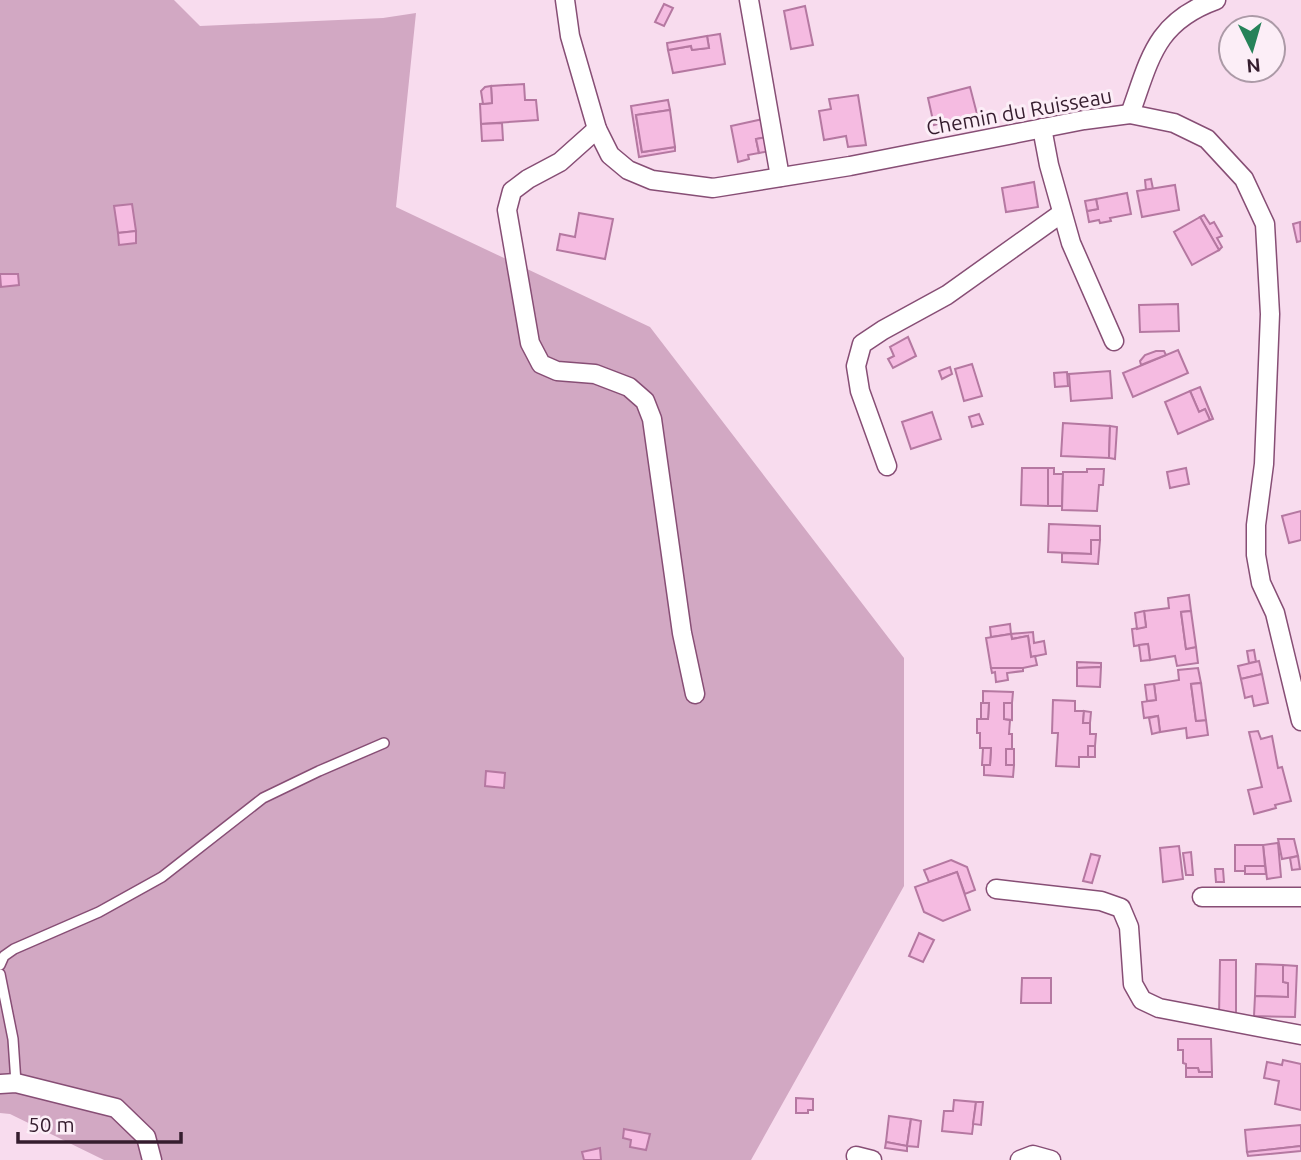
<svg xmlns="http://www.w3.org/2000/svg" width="1301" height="1160" font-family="Ubuntu,sans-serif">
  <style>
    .green { fill: #d2a8c3 }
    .building { fill: #f5bbe1; stroke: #b578a1; stroke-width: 2 }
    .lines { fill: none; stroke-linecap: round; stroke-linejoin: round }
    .service-casing { stroke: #874e75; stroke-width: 12 }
    .minor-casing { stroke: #874e75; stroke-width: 21 }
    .service { stroke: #fff; stroke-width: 9 }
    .minor { stroke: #fff; stroke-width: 18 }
    .labels { text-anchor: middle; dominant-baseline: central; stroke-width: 6; stroke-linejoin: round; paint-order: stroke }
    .street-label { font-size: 21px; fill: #351d2e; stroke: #fceef7 }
  </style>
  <rect width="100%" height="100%" fill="#f8dcee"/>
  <polygon class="green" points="0,0 174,0 200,26 383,18 416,13 396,207 650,327 904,658 904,886 751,1160 104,1160 10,1114 0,1113"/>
  <g class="building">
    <polygon points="664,4 673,8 664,26 655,22"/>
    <polygon points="805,6 813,45 791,49 784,11"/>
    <polygon points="720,34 725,64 673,73 668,50 691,46 692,50 709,48 707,36"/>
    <polygon points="707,36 709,48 692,50 691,46 668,50 667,43"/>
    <polygon points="524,84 525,100 536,100 538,120 481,124 480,104 492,103 491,86"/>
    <polygon points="491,86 492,103 483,104 481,91 485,87"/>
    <polygon points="970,87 977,114 934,125 928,98"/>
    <polygon points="858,95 866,145 848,147 846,136 824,140 819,111 831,109 829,99"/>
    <polygon points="668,100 670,110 636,115 642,152 675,147 675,151 639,157 631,106"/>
    <polygon points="670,110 675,147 642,152 636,115"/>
    <polygon points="763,119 767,137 756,139 759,153 748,155 749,159 738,162 731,126"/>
    <polygon points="502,123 503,140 482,141 481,124"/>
    <polygon points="767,137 769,151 759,153 756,139"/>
    <polygon points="1151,179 1153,189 1146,190 1145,180"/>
    <polygon points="1034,182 1038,207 1006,212 1002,188"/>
    <polygon points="1175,185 1179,210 1142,217 1137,191"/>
    <polygon points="1127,193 1131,214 1110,218 1111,221 1100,223 1099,220 1089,222 1087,211 1098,209 1096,199"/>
    <polygon points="1096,199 1098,209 1087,211 1085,201"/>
    <polygon points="132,204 136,231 118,233 114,206"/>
    <polygon points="579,213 613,219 605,259 557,250 560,234 575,237"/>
    <polygon points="1204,215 1210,224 1214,222 1222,236 1217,238 1222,247 1219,250 1200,217"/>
    <polygon points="1200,217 1219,250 1192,265 1174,232"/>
    <polygon points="1300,222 1301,241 1297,242 1293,224"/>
    <polygon points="136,231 136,243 119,245 118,233"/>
    <polygon points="0,274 18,274 19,285 1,287"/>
    <polygon points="1178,304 1179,331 1140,332 1139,305"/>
    <polygon points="908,337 916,356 893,368 888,359 894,356 890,347"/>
    <polygon points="1178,350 1188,373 1133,397 1123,373"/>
    <polygon points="1156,351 1164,351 1166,355 1141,365 1140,361 1145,355"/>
    <polygon points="972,364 982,396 964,401 955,369"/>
    <polygon points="950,367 952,374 942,379 939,371"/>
    <polygon points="1110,371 1112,398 1071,401 1069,374"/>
    <polygon points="1067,372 1068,386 1055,387 1054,373"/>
    <polygon points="1200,387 1213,419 1210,420 1205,409 1199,412 1190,391"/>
    <polygon points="1190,391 1199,412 1205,409 1210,420 1178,434 1165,402"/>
    <polygon points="932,412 941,439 911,449 902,422"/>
    <polygon points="979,414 983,424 972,427 969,417"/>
    <polygon points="1063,423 1110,426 1109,458 1061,456"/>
    <polygon points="1110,426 1117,427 1115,459 1109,458"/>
    <polygon points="1022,468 1048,468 1048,506 1021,505"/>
    <polygon points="1048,468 1054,468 1054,474 1063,474 1062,506 1048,506"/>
    <polygon points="1186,468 1189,484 1170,488 1167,472"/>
    <polygon points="1087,469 1104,469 1103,485 1099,485 1097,511 1062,510 1063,472 1087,472"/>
    <polygon points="1301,511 1301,540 1289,543 1282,516"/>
    <polygon points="1049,524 1100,526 1100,540 1091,540 1091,554 1048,552"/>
    <polygon points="1091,540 1100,540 1098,564 1062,562 1062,553 1091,554"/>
    <polygon points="1189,595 1191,611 1181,612 1186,649 1196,647 1198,663 1177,666 1175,656 1150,660 1148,644 1134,646 1132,629 1146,627 1144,611 1169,608 1168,598"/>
    <polygon points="1144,611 1146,627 1137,629 1135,613"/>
    <polygon points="1191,611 1196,647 1186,649 1181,612"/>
    <polygon points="1010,624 1011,634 991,637 990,627"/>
    <polygon points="1033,632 1034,643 1044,641 1046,654 1031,657 1028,636 1012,639 1011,634"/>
    <polygon points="1011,634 1012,639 1028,636 1031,657 1035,656 1037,665 1023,668 991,668 986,638"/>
    <polygon points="1148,644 1150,660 1141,661 1139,645"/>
    <polygon points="1254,650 1256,662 1249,663 1247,651"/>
    <polygon points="1259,661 1262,674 1241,679 1238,666"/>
    <polygon points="1077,662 1101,663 1101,667 1077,668"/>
    <polygon points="1101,667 1100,687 1077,686 1077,668"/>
    <polygon points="991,668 1023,668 1023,671 1007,673 1008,680 996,682 995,672 992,673"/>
    <polygon points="1198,668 1201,683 1191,684 1196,721 1206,720 1208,735 1187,738 1186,728 1160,732 1158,716 1144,718 1142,702 1156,700 1154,684 1179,680 1178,670"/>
    <polygon points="1262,674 1268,703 1254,706 1252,696 1245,698 1241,679"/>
    <polygon points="1201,683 1206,720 1196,721 1191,684"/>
    <polygon points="1154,684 1156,700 1147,701 1145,685"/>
    <polygon points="983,691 1013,692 1012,703 1004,703 1004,719 1010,720 1009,734 1012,734 1012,749 1006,749 1006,765 1014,765 1013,777 984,775 984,765 990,765 991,748 980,748 980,733 977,733 977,719 988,719 989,703 983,703"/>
    <polygon points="1053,700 1075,701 1075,711 1084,711 1083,723 1090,723 1090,734 1096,734 1095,746 1088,746 1088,757 1079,757 1079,767 1056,766 1058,733 1052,733"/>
    <polygon points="981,703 989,703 988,719 981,719"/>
    <polygon points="1004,703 1012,703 1012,720 1004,719"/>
    <polygon points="1084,711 1091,712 1090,723 1083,723"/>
    <polygon points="1158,716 1160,732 1152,734 1149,718"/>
    <polygon points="1258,731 1261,739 1272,736 1278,768 1282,767 1291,801 1275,805 1276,808 1254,814 1248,790 1262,787 1249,732"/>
    <rect x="1088" y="746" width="7" height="11"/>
    <polygon points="983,748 991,748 990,765 982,765"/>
    <rect x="1006" y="749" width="8" height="16"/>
    <polygon points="486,771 505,773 504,788 485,786"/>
    <polygon points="1278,839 1294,839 1298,856 1282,859"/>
    <polygon points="1278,843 1281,877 1267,879 1263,845"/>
    <polygon points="1235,845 1263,845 1265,866 1245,866 1245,871 1235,871"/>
    <polygon points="1179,846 1183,879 1163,882 1160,848"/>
    <polygon points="1191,852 1193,875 1186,875 1183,853"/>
    <polygon points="1091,854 1100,856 1092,883 1083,881"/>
    <polygon points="1298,856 1300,869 1292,870 1290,858"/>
    <polygon points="951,860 967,867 975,890 965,894 957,872 929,882 924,870"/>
    <polygon points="1245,866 1265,866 1266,874 1245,874"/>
    <polygon points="1215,869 1223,869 1224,882 1216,882"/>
    <polygon points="957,872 970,910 943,921 924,912 915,887"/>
    <polygon points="919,933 934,940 923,962 909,956"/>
    <polygon points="1220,960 1236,960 1236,1016 1219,1016"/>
    <polygon points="1256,964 1283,965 1283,982 1288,983 1288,997 1255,996"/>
    <polygon points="1283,965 1297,966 1295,1017 1254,1016 1255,996 1288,997 1288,983 1283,982"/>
    <polygon points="1022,978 1051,978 1051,1003 1021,1003"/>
    <polygon points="1178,1039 1211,1039 1212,1072 1199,1072 1198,1068 1186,1068 1186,1064 1183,1063 1183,1050 1178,1050"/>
    <polygon points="1283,1060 1301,1064 1301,1110 1275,1104 1279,1081 1264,1078 1267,1062 1282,1065"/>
    <polygon points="1186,1068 1198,1068 1199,1072 1212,1072 1212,1077 1186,1077"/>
    <polygon points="796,1098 813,1099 813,1110 808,1110 808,1113 796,1113"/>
    <polygon points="954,1100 976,1102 972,1134 942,1131 944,1111 953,1111"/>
    <polygon points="976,1102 983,1102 981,1125 973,1124"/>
    <polygon points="889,1116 911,1119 907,1146 886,1142"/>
    <polygon points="911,1119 921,1121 918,1147 907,1146"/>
    <polygon points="1301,1125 1301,1146 1247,1152 1245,1130"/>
    <polygon points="624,1129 650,1134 646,1150 630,1147 631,1140 623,1138"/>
    <polygon points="886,1142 907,1146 907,1151 885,1148"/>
    <polygon points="1301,1146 1301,1151 1248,1156 1247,1152"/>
    <polygon points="600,1148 601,1160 584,1160 582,1152"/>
  </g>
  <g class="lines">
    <g class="service-casing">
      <g id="service">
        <polyline points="0,965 4,956 14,949 99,912 162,877 263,798 319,771 384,743"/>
        <polyline points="0,974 13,1039 16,1083"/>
      </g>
    </g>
    <g class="minor-casing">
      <g id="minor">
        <polyline points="565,0 570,36 597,129 610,155 628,170 652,180 713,188 850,166 1084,120 1130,114 1174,123 1207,139 1244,179 1265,224 1270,314 1264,464 1256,525 1256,555 1261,583 1275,613 1301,721"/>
        <polyline points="749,0 780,177"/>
        <path d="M1130,114C1150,59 1155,22 1216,0"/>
        <polyline points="1042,128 1049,165 1071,243 1114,341"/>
        <polyline points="597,129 560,162 528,179 512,191 507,210 530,343 541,364 557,371 595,374 629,387 645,401 652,419 682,633 695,694"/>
        <polyline points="887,466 860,391 856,366 862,344 883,330 947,295 1062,213"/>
        <polyline points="996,889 1101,901 1121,908 1129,927 1133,984 1142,1000 1159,1008 1301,1035"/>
        <polyline points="1202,897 1301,897"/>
        <polyline points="0,1084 16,1083 116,1108 146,1137 152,1160"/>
        <polyline points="856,1156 872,1160"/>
        <polyline points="1020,1160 1033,1155 1051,1160"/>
      </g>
    </g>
    <use href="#service" class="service"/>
    <use href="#minor" class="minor"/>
  </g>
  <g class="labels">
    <g class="street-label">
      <text transform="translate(1019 111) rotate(-10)">Chemin du Ruisseau</text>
    </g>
  </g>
  <g transform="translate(1252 49) rotate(175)"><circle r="33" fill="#fceef7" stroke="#ac9aa7" stroke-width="2"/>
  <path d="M0-5L12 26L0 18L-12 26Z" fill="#268259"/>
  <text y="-10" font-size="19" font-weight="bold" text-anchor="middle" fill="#351d2e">N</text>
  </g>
  <path d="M18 1132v10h163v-10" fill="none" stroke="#351d2e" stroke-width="3.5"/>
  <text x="28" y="1132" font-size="21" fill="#351d2e" stroke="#fceef7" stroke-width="5" paint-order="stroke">50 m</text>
</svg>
